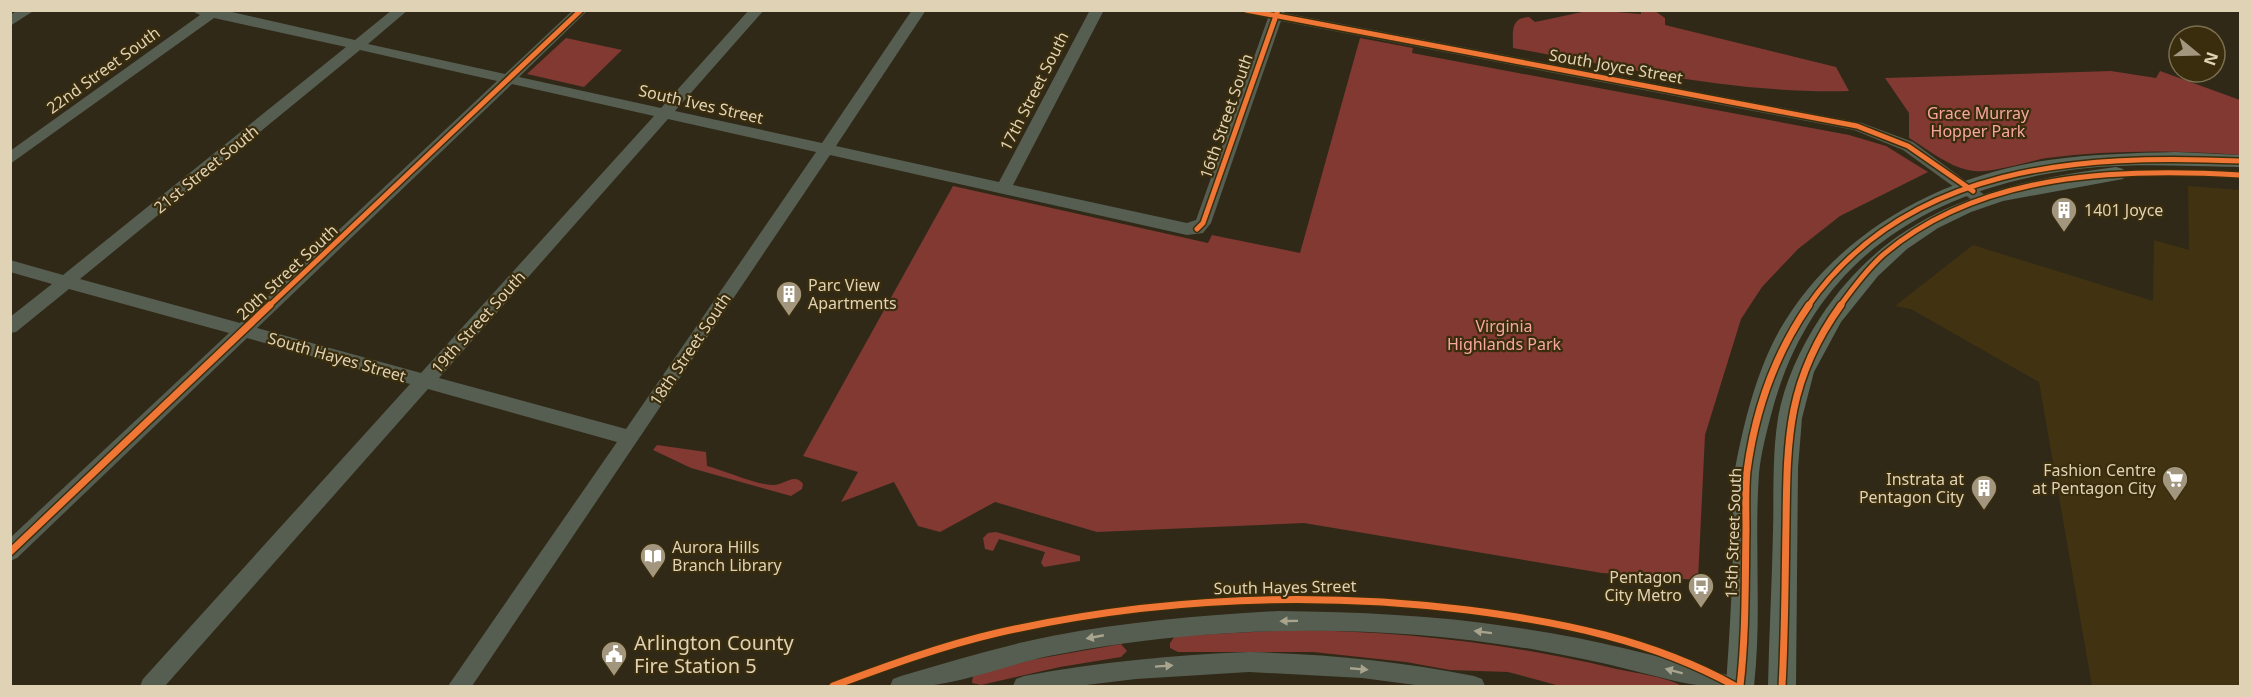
<svg xmlns="http://www.w3.org/2000/svg" width="2251" height="697" font-family="'Noto Sans',sans-serif">
  <style>
    .built { fill: #413311 }
    .green { fill: #813932 }
    .lines { fill: none; stroke-linecap: round; stroke-linejoin: round }
    .minor { fill: #565e51; fill-rule: evenodd }
    .major { fill: #5a6758; fill-rule: evenodd }
    .cycleway-far1-casing { stroke: #3a2d0d; stroke-width: 8 }
    .cycleway-casing { stroke: #3a2d0d; stroke-width: 10 }
    .cycleway-far1 { stroke: #f07635; stroke-width: 5 }
    .cycleway { stroke: #f07635; stroke-width: 7 }
    .oneway { fill: #a9a48d }
    .labels { text-anchor: middle; dominant-baseline: central; stroke-width: 4.5; stroke-linejoin: round; paint-order: stroke }
    .street-label { font-size: 16px; fill: #e0d2b5; stroke: #3a2d0d }
    .park-label { font-size: 16px; fill: #f9a79e; stroke: #3a2d0d }
    .poi-label { font-size: 16px; fill: #e0d2b5; stroke: #3a2d0d; text-anchor: start }
    .near-poi-label { font-size: 20px; fill: #e0d2b5; stroke: #3a2d0d; text-anchor: start }
  </style>
  <rect width="100%" height="100%" fill="#302918"/>
  <polygon class="built" points="2188,186 2240,190 2240,686 2092,686 2039,382 1911,309 1895,306 1973,245 2153,301 2154,240 2189,250"/>
  <g class="green">
    <path d="M1592,10L1641,14V11H1655L1665,18V25L1836,67L1849,91C1735,94 1625,68 1513,48C1513,32 1510,18 1529,17L1535,22Z"/>
    <polygon points="566,38 622,50 584,87 527,74"/>
    <polygon points="1360,38 1413,48 1412,53 1849,135 1886,146 1928,172 1840,216 1798,249 1762,287 1741,319 1705,435 1698,580 1602,573 1304,523 1097,532 995,502 940,532 918,526 894,482 841,502 858,472 803,456 953,186 1208,243 1212,235 1300,253"/>
    <path d="M2111,71L2156,78L2160,71L2240,100V155C2177,150 2111,150 2047,158C2028,161 1992,173 1975,171C1951,169 1929,150 1909,138V113L1885,78Z"/>
    <path d="M657,445L706,452L707,466C726,471 754,484 772,485C784,486 794,472 803,484L802,489L791,496L691,468L653,450Z"/>
    <polygon points="996,532 1080,556 1080,561 1044,567 1041,563 1045,552 999,539 993,551 985,549 983,538 988,533"/>
    <path d="M1292,630C1400,631 1507,643 1612,668C1634,673 1664,676 1682,686H1560L1508,672L1450,670L1406,662L1313,652H1178L1170,648V643L1175,636Z"/>
    <polygon points="1121,644 1127,651 1121,657 1060,667 981,685 972,683 973,676 1031,660"/>
  </g>
  <g class="lines">
    <g class="minor">
      <polygon points="18,10 35,10 10,26 10,15"/>
      <path d="M190,10H223L355,40L392,10H408L368,44L505,74L573,10H588L519,77L661,108L749,10H764L675,111L822,143L912,10H926L836,146L999,182L1090,10H1104L1013,185L1187,223L1196,220L1268,18L1239,10H1285L1284,13L1862,123L1913,142L1990,199L1988,203H1976L1903,150L1854,130L1281,21L1211,223L1203,233L1187,235L830,155L472,686H448L617,442L428,389L165,686H140L143,679L410,384L247,338L17,558L10,561V538L229,333L69,289L16,332L10,333V317L52,284L10,272V260L63,275L346,47L214,18L10,164V151L200,15ZM360,50L497,81L240,323L80,279ZM512,84L654,116L421,373L257,328ZM668,119L816,152L626,429L439,378Z"/>
      <path d="M1279,611C1357,612 1435,615 1512,627C1586,637 1659,656 1731,676L1739,679L1742,686C1704,691 1668,679 1631,670C1600,662 1569,656 1537,650C1427,631 1314,626 1202,635C1151,639 1100,646 1049,656C998,667 942,692 890,686L893,679L901,676C951,661 1001,646 1052,636C1127,622 1202,615 1279,611Z"/>
      <path d="M1249,652C1325,654 1399,661 1474,676L1482,679L1485,686H1423L1362,678L1249,672L1136,679L1078,686H1013L1016,679L1024,676C1099,662 1173,655 1249,652Z"/>
    </g>
    <g class="major">
      <path d="M2176,152L2240,155V167C2175,166 2111,161 2046,174C1907,200 1807,275 1771,415C1766,434 1761,454 1759,473C1754,544 1762,615 1754,686H1726C1729,641 1732,596 1733,551C1734,524 1731,495 1735,469C1744,422 1756,373 1779,331C1835,233 1940,176 2049,160C2092,154 2134,153 2176,152Z"/>
      <path d="M2116,167L2123,169L2126,174L2123,179L2003,201L1971,212L1938,228L1907,249L1878,276L1841,322L1814,372L1802,418L1798,468L1796,686H1768C1769,635 1772,583 1773,532C1774,494 1772,456 1778,418C1784,383 1800,349 1820,318C1891,209 1995,183 2116,167Z"/>
    </g>
    <g class="cycleway-far1-casing">
      <g id="cycleway-far1">
        <polyline points="1246,10 1857,126 1908,146 1973,191"/>
        <polyline points="1197,229 1203,223 1278,10"/>
        <polyline points="269,306 581,10"/>
        <path d="M1808,306C1907,164 2082,154 2240,161"/>
        <path d="M1840,306C1853,288 1867,269 1884,254C1981,172 2120,168 2240,175"/>
      </g>
    </g>
    <g class="cycleway-casing">
      <g id="cycleway">
        <polyline points="10,552 270,305"/>
        <path d="M833,686C887,666 941,646 997,633C1152,598 1311,591 1468,610C1561,622 1652,640 1735,686"/>
        <path d="M1740,686C1746,634 1745,582 1746,530C1746,511 1745,490 1747,471C1755,411 1775,354 1809,305"/>
        <path d="M1782,686C1785,633 1785,579 1786,526C1787,438 1787,380 1841,305"/>
      </g>
    </g>
    <use href="#cycleway-far1" class="cycleway-far1"/>
    <use href="#cycleway" class="cycleway"/>
  </g>
  <defs><path id="oneway-solid" d="M-6-.8H1V-3.2L6.5 0L1 3.2V.8H-6Z" transform="scale(1.5)"/></defs>
  <g class="oneway">
    <use href="#oneway-solid" transform="translate(1289 621) rotate(179)"/>
    <use href="#oneway-solid" transform="translate(1483 632) rotate(-173)"/>
    <use href="#oneway-solid" transform="translate(1095 637) rotate(169)"/>
    <use href="#oneway-solid" transform="translate(1164 666) rotate(-4)"/>
    <use href="#oneway-solid" transform="translate(1359 669) rotate(5)"/>
    <use href="#oneway-solid" transform="translate(1674 671) rotate(-165)"/>
  </g>
  <defs>
    <g id="building-pin" transform="scale(1.35)"><path d="M0 17L-7.5 6A9.5 9.5 0 1 1 7.5 6Z" fill="#a2977e" stroke="#3a2d0d"/><path d="M-4-6H4V6H1V3H-1V6H-4ZM-2.5-4.3h1.7v1.8h-1.7ZM.8-4.3h1.7v1.8H.8ZM-2.5-1h1.7V.8h-1.7ZM.8-1h1.7V.8H.8Z" fill="#fff"/></g>
    <g id="supermarket-pin" transform="scale(1.35)"><path d="M0 17L-7.5 6A9.5 9.5 0 1 1 7.5 6Z" fill="#a2977e" stroke="#3a2d0d"/><path d="M-6-5.5h2.5l.6 2H6L4.5 2H-2.5L-4.4-4H-6ZM-1.5 3.2a1.3 1.3 0 1 0 .1 0ZM3 3.2a1.3 1.3 0 1 0 .1 0Z" fill="#fff"/></g>
    <g id="library-pin" transform="scale(1.35)"><path d="M0 17L-7.5 6A9.5 9.5 0 1 1 7.5 6Z" fill="#a2977e" stroke="#3a2d0d"/><path d="M-6-4Q-3-5.5-.7-3.5V5Q-3 3-6 4ZM6-4Q3-5.5 .7-3.5V5Q3 3 6 4Z" fill="#fff"/></g>
    <g id="bus-pin" transform="scale(1.35)"><path d="M0 17L-7.5 6A9.5 9.5 0 1 1 7.5 6Z" fill="#a2977e" stroke="#3a2d0d"/><path d="M-5-6H5V4H4V6H2V4H-2V6H-4V4H-5ZM-3.5-4V0h7V-4ZM-3.5 1.2v1.5H-2V1.2ZM2 1.2v1.5H3.5V1.2Z" fill="#fff"/></g>
    <g id="civic-pin" transform="scale(1.35)"><path d="M0 17L-7.5 6A9.5 9.5 0 1 1 7.5 6Z" fill="#a2977e" stroke="#3a2d0d"/><path d="M-.6-6.5H3V-4.5H.6V-3L4-1V1h2V6H-6V1h2V-1L-.6-3ZM-1.2 2.5V6h2.4V2.5Z" fill="#fff"/></g>
  </defs>
  <g fill-rule="evenodd">
    <use href="#building-pin" x="2064" y="210"/>
    <use href="#building-pin" x="789" y="294"/>
    <use href="#supermarket-pin" x="2175" y="479"/>
    <use href="#building-pin" x="1984" y="488"/>
    <use href="#library-pin" x="653" y="556"/>
    <use href="#bus-pin" x="1701" y="586"/>
    <use href="#civic-pin" x="614" y="654"/>
  </g>
  <g class="labels">
    <g class="street-label">
      <text transform="translate(1616 66) rotate(10)">South Joyce Street</text>
      <text transform="translate(103 70) rotate(-36)">22nd Street South</text>
      <text transform="translate(1034 91) rotate(-63)">17th Street South</text>
      <text transform="translate(701 104) rotate(13)">South Ives Street</text>
      <text transform="translate(1226 116) rotate(-71)">16th Street South</text>
      <text transform="translate(206 169) rotate(-39)">21st Street South</text>
      <text transform="translate(287 272) rotate(-43)">20th Street South</text>
      <text transform="translate(478 322) rotate(-48)">19th Street South</text>
      <text transform="translate(690 349) rotate(-56)">18th Street South</text>
      <text transform="translate(337 357) rotate(16)">South Hayes Street</text>
      <text transform="translate(1733 533) rotate(-88)">15th Street South</text>
      <text transform="translate(1285 587) rotate(-1)">South Hayes Street</text>
    </g>
    <g class="park-label">
      <text x="1978" y="113">Grace Murray<tspan x="1978" dy="18">Hopper Park</tspan></text>
      <text x="1504" y="326">Virginia<tspan x="1504" dy="18">Highlands Park</tspan></text>
    </g>
    <g class="poi-label">
      <text x="2084" y="210">1401 Joyce</text>
      <text x="808" y="285">Parc View<tspan x="808" dy="18">Apartments</tspan></text>
      <text x="2156" y="470" text-anchor="end">Fashion Centre<tspan x="2156" dy="18">at Pentagon City</tspan></text>
      <text x="1964" y="479" text-anchor="end">Instrata at<tspan x="1964" dy="18">Pentagon City</tspan></text>
      <text x="672" y="547">Aurora Hills<tspan x="672" dy="18">Branch Library</tspan></text>
      <text x="1682" y="577" text-anchor="end">Pentagon<tspan x="1682" dy="18">City Metro</tspan></text>
    </g>
    <g class="near-poi-label">
      <text x="634" y="642">Arlington County<tspan x="634" dy="23">Fire Station 5</tspan></text>
    </g>
  </g>
  <rect width="2251" height="697" fill="none" stroke="#e0d2b5" stroke-width="24"/>
  <g transform="translate(2197 54) rotate(109)"><circle r="28" fill="#3a2d0d" stroke="#7c6f50" stroke-width="1.5"/>
  <path d="M0-4.5L10 22L0 15L-10 22Z" fill="#a2977e"/>
  <text y="-9" font-size="16" font-weight="bold" text-anchor="middle" fill="#e0d2b5">N</text>
  </g>
</svg>
